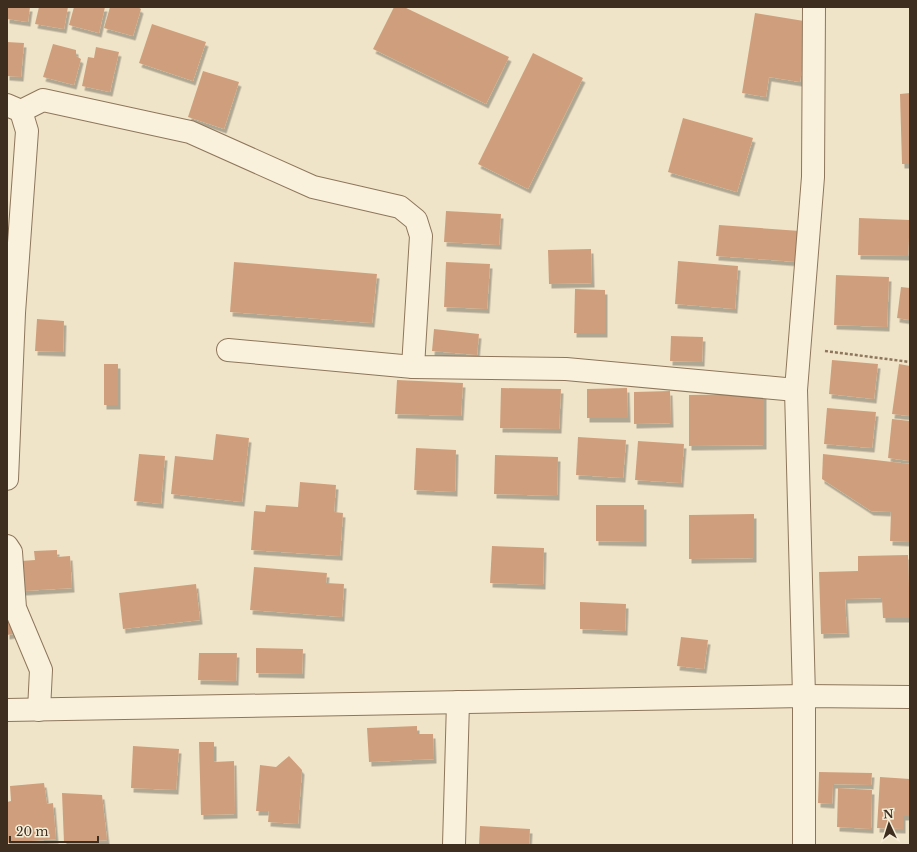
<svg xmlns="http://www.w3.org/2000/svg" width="917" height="852" font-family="'Libre Baskerville',serif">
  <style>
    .building { fill: #cf9f7d; filter: url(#shadow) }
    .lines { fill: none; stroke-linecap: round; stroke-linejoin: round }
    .minor-casing { stroke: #8d765c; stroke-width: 24 }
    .tertiary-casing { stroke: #8d765c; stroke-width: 24 }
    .path { stroke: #8d765c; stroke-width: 2.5; stroke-dasharray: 3 2; stroke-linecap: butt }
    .minor { stroke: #faf1dc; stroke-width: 22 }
    .tertiary { stroke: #faf1dc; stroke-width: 22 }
  </style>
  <defs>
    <filter id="shadow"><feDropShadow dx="2.5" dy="4.5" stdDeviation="0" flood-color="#0004"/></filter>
  </defs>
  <rect width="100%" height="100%" fill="#f0e4c8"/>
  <g class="building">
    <polygon points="7,7 30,7 28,22 7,19"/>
    <polygon points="39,7 68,7 64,29 35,24"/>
    <polygon points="74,7 105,7 99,33 69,25"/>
    <polygon points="110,7 138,7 141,9 133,36 104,28"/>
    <polygon points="394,7 404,7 509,57 486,104 373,49"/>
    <polygon points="755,13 810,22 800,82 769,77 766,97 742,93"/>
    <polygon points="152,24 206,42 193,81 139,63"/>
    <polygon points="7,42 24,43 21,77 7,76"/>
    <polygon points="53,44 76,50 76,56 81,59 74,85 43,77"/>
    <polygon points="96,47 119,52 110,92 82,86 88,57 94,58"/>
    <polygon points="533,53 583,78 528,189 478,164"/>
    <polygon points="203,71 239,82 224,129 188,117"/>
    <polygon points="910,93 910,164 902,164 900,94"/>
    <polygon points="683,118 753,138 737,192 668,172"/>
    <polygon points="446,211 501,214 499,245 444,242"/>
    <polygon points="859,218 910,220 908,256 858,255"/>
    <polygon points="719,225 800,231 797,262 716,256"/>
    <polygon points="591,249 592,283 549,284 548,250"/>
    <polygon points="678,261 738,266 735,309 675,304"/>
    <polygon points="234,262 377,274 372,323 230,312"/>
    <polygon points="446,262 490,264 487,309 444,307"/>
    <polygon points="836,275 889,277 887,327 834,325"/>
    <polygon points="901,287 910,288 910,320 897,318"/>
    <polygon points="575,289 605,290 605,333 574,333"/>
    <polygon points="37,319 64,321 63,352 35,351"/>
    <polygon points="434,329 479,334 477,355 432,351"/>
    <polygon points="671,336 703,337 702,362 670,361"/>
    <polygon points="832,360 878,364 874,399 829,394"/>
    <rect x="104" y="364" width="14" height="41"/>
    <polygon points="899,364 910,366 910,416 892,414"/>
    <polygon points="397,380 463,383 461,416 395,414"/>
    <polygon points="501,388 561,389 559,429 500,428"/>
    <polygon points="627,388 628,418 587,418 587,389"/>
    <polygon points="670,391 671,423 634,424 634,392"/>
    <polygon points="764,394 764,445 689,446 689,395"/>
    <polygon points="827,408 876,412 872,448 824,444"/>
    <polygon points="892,419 910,421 910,461 888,458"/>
    <polygon points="216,434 249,438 242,502 171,494 175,456 213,460"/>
    <polygon points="578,437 626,440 623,478 576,475"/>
    <polygon points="638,441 684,444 681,483 635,480"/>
    <polygon points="416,448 456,450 455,492 414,490"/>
    <polygon points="139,454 165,456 161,504 134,501"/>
    <polygon points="823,454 910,464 910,542 890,541 891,512 871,511 822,479"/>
    <polygon points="495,455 558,457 557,496 494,494"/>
    <polygon points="300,482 336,485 334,512 343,513 340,556 251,550 254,511 265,512 266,505 298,507"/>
    <polygon points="596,505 644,505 644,542 596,541"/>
    <polygon points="754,514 754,558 689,559 689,515"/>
    <polygon points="492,546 544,548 543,585 490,583"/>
    <polygon points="57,550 57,557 70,556 72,588 23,591 21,561 35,560 34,551"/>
    <polygon points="908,555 910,618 883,618 882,598 845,599 847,633 821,634 819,572 858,571 858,556"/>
    <polygon points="254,567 327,573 326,583 344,584 342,617 250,610"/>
    <polygon points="196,584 200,620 123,629 119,593"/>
    <polygon points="580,602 626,604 625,631 580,629"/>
    <polygon points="7,615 13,634 7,635"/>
    <polygon points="681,637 708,640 704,669 677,666"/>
    <polygon points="256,648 303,649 302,674 256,673"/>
    <polygon points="199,653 237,653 236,681 198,680"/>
    <polygon points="417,726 417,734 433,734 434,759 369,762 367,728"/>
    <polygon points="199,742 214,742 214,762 234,761 235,814 201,815"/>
    <polygon points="133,746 179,749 176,790 131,788"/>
    <polygon points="289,756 302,770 298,824 268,822 269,811 256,811 260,765 276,767"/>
    <polygon points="819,772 872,773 871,785 833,784 832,804 818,803"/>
    <polygon points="880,777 910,779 910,816 903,816 903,829 877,828"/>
    <polygon points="44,783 47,804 53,803 56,839 7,843 7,802 11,801 10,786"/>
    <polygon points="838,788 872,790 871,829 837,827"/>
    <polygon points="62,793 102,795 107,840 64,843"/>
    <polygon points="480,826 530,829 529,845 479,845"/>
  </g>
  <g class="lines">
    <g class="minor-casing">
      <g id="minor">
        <polyline points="7,105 21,111 27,131 14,313 7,479"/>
        <polyline points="21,111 43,100 190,132 313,187 400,207 416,220 421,236 413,367 566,369 796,390"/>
        <polyline points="228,350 413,367"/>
        <polyline points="7,546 11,552 15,608 41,670 39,710"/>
        <polyline points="454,845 458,702"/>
        <polyline points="804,845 804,696 796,390 813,177 814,7"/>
      </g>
    </g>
    <g class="tertiary-casing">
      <polyline id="tertiary" points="7,710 804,696 910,697"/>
    </g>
    <polyline class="path" points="825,351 910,362"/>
    <use href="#minor" class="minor"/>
    <use href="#tertiary" class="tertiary"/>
  </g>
  <rect width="917" height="852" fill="none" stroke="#3d2e20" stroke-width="16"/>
  <g transform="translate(889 824) rotate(356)" stroke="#f7eed8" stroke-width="3" paint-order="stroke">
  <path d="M0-3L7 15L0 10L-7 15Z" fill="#3d2e20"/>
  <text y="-6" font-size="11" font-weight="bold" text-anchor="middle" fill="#3d2e20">N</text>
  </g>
  <path d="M10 836v6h88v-6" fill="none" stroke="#3d2e20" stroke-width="2"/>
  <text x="16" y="836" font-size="12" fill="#3d2e20" stroke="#f7eed8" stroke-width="3" paint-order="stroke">20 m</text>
</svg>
